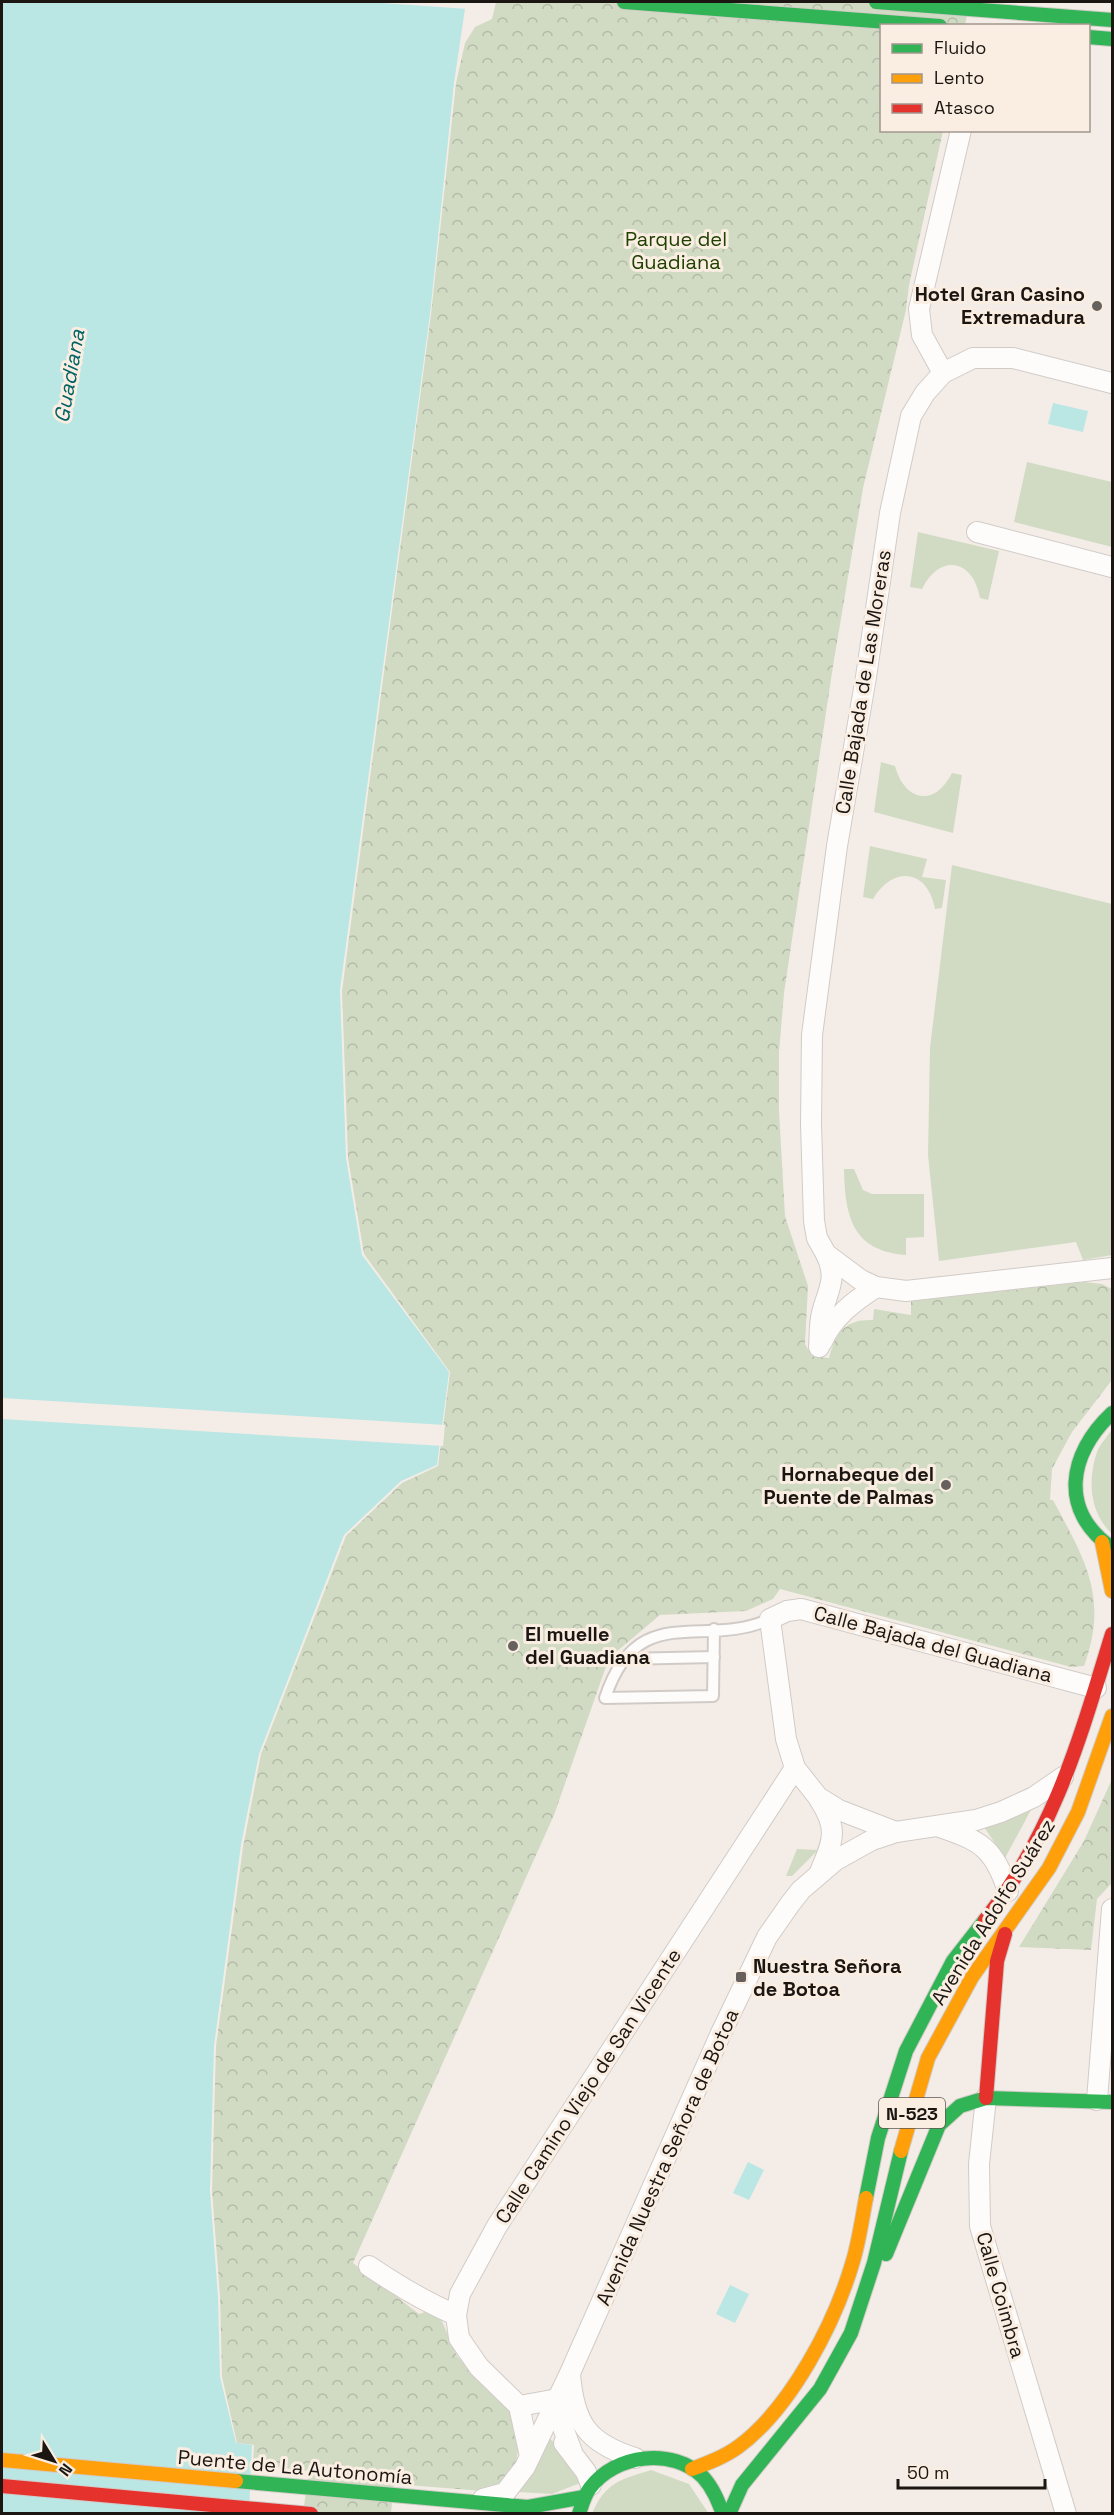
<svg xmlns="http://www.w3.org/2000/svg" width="1114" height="2515" font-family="'Space Grotesk',sans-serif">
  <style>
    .grass { fill: #d1dbc4 }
    .park { fill: url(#park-crowns) }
    .water { fill: #bae6e4 }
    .pier { fill: #f4ede7 }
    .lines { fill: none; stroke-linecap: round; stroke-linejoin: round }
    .lane-casing { stroke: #d1cbc7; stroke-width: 14 }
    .street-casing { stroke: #d1cbc7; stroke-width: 22 }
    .fast-casing { stroke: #d1cbc7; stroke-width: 16 }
    .slow-casing { stroke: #d1cbc7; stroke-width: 16 }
    .jam-casing { stroke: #d1cbc7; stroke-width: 16 }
    .lane { stroke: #fdfcfb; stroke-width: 10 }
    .street { stroke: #fdfcfb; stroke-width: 20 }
    .fast { stroke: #30b455; stroke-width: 14 }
    .slow { stroke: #ff9f0a; stroke-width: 14 }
    .jam { stroke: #e5322d; stroke-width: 14 }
    .fast-bridge-casing { stroke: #d1cbc7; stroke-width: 16; stroke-linecap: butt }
    .fast-bridge { stroke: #30b455; stroke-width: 14 }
    .poi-dot { fill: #67615d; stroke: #faede1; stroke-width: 2 }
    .labels { text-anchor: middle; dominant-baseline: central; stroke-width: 6; stroke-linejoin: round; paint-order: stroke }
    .shield { fill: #faede1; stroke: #5e5650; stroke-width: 1.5 }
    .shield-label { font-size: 18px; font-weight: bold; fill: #1b1612 }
    .park-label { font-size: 20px; fill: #1f4101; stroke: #faede1 }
    .poi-label { font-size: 20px; font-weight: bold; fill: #1b1612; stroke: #faede1; text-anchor: end }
    .street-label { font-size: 20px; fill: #1b1612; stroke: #faede1 }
    .water-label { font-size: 21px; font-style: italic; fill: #006364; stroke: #faede1 }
  </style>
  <defs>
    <pattern id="park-crowns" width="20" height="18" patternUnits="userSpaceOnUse" patternTransform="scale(1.5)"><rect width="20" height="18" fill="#d1dbc4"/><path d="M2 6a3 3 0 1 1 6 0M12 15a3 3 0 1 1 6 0" fill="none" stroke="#b3bba7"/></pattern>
  </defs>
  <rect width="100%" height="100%" fill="#f4ede7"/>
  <g class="grass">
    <polygon points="1027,462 1112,482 1112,547 1014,522"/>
    <path d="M918,532L999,551L988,600L980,598C973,559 940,553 922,589L910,587Z"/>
    <path d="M881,762L895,766C904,800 934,809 952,773L962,775L953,833L874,812Z"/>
    <path d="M870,846L927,859L922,877L946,880L942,908L935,909C928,869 893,865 873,899L863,897Z"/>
    <polygon points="952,865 1112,904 1112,1255 1083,1260 1076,1242 939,1261 928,1155 930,1048"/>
    <path d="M844,1169H854L863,1190L872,1194H924V1237L906,1238V1255C852,1251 845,1216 844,1169Z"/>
    <path d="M1112,1429V1534C1090,1513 1087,1481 1097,1452C1100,1444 1108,1436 1112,1429Z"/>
    <polygon points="1032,1808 1005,1858 984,1827"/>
    <polygon points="797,1849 818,1850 792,1876 786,1876"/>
    <polygon points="549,2438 573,2460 583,2482 552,2494 518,2492 528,2480"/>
    <path d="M651,2470L689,2484L709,2514H592C605,2482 622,2479 651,2470Z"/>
  </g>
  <g class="park">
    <path d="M496,2H970L965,25L882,26V130L943,131L909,285L906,310L863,488L833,666L784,993L779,1052V1111L785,1216L808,1286L805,1344L812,1356L829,1358C836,1332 845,1319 873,1320L874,1309L911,1315V1301L1084,1282L1102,1284L1112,1289V1380L1072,1432L1052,1469L1050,1500H1053C1085,1560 1109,1597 1084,1666L1071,1667L780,1589L773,1599L746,1611L660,1615L609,1658L554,1815L353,2263L419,2314L425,2312L441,2319L457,2356L508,2408L515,2422L519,2444L516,2463L501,2483L483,2491L394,2484L391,2513H303L309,2471L253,2464L254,2445L237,2443L222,2377L220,2296L212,2191L216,2046L243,1847L261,1754L346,1536L402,1483L438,1466L450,1372L364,1254L348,1158L342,991L431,314L456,83L465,43L475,27L492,19Z"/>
    <polygon points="1112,1779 1112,1883 1097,1899 1091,1950 1019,1947 1084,1841"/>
  </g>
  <g class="water">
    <polygon points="2,2 466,2 454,83 430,314 340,990 346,1158 362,1255 449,1372 437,1465 401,1481 344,1535 259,1754 241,1845 214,2046 210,2191 218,2297 220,2377 236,2443 252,2445 249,2513 2,2514"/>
    <polygon points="1053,403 1088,411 1083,432 1048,424"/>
    <polygon points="748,2162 764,2170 749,2200 733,2193"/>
    <polygon points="730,2285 749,2294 735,2323 716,2314"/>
  </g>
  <g class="pier">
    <polygon points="368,2 469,2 468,9"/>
    <polygon points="2,1398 445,1425 443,1446 2,1419"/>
  </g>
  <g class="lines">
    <g class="lane-casing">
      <g id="lane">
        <path d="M714,1629L713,1696L605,1698C638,1598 703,1650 770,1619"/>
        <polyline points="624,1659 714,1657"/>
      </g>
    </g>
    <g class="street-casing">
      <g id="street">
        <polyline points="943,373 922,335 919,309 961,130"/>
        <polyline points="1112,383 1013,358 973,358 943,373 925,393 911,416 890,513 866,677 837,846 812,1035 811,1124 814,1221 817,1238 826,1254 861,1280 876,1287 906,1291 1112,1268"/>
        <polyline points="977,532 1112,567"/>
        <path d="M822,1342C833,1317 853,1302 876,1287"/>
        <path d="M819,1347C820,1336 819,1324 822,1313C828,1289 838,1279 826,1254"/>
        <path d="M819,1799C839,1829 833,1841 820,1872"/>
        <path d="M940,1827C981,1841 994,1848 1008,1891"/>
        <polyline points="896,1832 839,1810 818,1797 795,1768 786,1739 770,1619 787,1611 801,1609 1096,1688"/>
        <polyline points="986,2098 979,2164 980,2226 1066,2514"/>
        <polyline points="1097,2100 1112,1909"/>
        <path d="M369,2266C397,2285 425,2302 456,2315"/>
        <path d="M570,2374C574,2423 587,2443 635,2458"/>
        <polyline points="519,2406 558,2399 562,2425 572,2452"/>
        <polyline points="564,2443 586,2472 591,2485"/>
        <polyline points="530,2456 519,2406 479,2367 459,2338 456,2315 460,2294 497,2226 795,1768"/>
        <polyline points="483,2499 505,2493 525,2467 570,2373 721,2033 767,1937 790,1904 801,1890 836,1860 872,1840 896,1832 976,1820 1001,1812 1034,1797 1063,1777"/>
      </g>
    </g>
    <g class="fast-casing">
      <g id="fast">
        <polyline points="624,2 940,26"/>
        <polyline points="1088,37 1112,39"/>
        <path d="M1112,1413C1068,1454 1059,1511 1112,1548"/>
        <polyline points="866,2198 878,2138 906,2051 953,1961 985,1920"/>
        <polyline points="886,2254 939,2125 960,2106 986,2098 1112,2102"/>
        <polyline points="236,2481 528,2507 584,2497"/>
        <path d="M579,2514C582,2505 584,2496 590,2488C615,2454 673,2447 703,2477C713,2488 718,2501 723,2514"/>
        <polyline points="729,2514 742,2485 820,2389 851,2333 874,2263 901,2151"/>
      </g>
    </g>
    <g class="slow-casing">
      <g id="slow">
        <polyline points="1102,1542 1112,1591"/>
        <polyline points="901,2151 928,2058 972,1977 1049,1868 1078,1812 1112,1716"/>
        <polyline points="2,2460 236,2481"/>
        <path d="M692,2469C708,2463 724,2457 738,2447C791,2408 835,2323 853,2261C859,2241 862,2219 866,2198"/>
      </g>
    </g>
    <g class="jam-casing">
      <g id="jam">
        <path d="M985,1920C1054,1833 1080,1738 1112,1634"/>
        <polyline points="986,2098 997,1961 1005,1934"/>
        <polyline points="2,2486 311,2514"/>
      </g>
    </g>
    <use href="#lane" class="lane"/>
    <use href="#street" class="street"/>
    <use href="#fast" class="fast"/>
    <use href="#slow" class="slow"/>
    <use href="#jam" class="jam"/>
    <g class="fast-bridge-casing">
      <polyline id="fast-bridge" points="876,2 1112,20"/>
    </g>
    <use href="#fast-bridge" class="fast-bridge"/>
  </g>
  <g class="poi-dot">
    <circle cx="1097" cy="306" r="6"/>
    <circle cx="946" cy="1485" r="6"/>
    <circle cx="513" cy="1646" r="6"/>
    <rect x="735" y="1971" width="12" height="12" rx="3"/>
  </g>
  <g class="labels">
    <rect class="shield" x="879" y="2098" width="66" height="30" rx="4.5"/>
    <g class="shield-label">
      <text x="912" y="2113">N-523</text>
    </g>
    <g class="park-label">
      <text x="676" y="239">Parque del<tspan x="676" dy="23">Guadiana</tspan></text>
    </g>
    <g class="poi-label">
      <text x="1085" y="294">Hotel Gran Casino<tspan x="1085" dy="23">Extremadura</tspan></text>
      <text x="934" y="1474">Hornabeque del<tspan x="934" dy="23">Puente de Palmas</tspan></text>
      <text x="525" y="1634" text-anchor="start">El muelle<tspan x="525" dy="23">del Guadiana</tspan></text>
      <text x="753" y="1966" text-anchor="start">Nuestra Señora<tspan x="753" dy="23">de Botoa</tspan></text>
    </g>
    <g class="street-label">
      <text transform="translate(863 682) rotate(-81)">Calle Bajada de Las Moreras</text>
      <text transform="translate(933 1644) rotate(15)">Calle Bajada del Guadiana</text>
      <text transform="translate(993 1912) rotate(-58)">Avenida Adolfo Suárez</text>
      <text transform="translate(588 2086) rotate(-57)">Calle Camino Viejo de San Vicente</text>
      <text transform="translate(667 2157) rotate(-66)">Avenida Nuestra Señora de Botoa</text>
      <text transform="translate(1001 2295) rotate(74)">Calle Coimbra</text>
      <text transform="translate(295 2467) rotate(5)">Puente de La Autonomía</text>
    </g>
    <g class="water-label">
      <text transform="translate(69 376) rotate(-80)">Guadiana</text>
    </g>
  </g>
  <rect width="1114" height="2515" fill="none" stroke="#1b1612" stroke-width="6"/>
  <rect x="880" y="24" width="210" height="108" fill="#faede1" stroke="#a1978e" stroke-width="1.5"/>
  <rect x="892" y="44" width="30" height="9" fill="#30b455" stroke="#a1978e" stroke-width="1.5"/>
  <text x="934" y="54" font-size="18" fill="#1b1612">Fluido</text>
  <rect x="892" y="74" width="30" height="9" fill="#ff9f0a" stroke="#a1978e" stroke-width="1.5"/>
  <text x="934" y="84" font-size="18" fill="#1b1612">Lento</text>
  <rect x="892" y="104" width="30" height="9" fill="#e5322d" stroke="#a1978e" stroke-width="1.5"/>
  <text x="934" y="114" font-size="18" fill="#1b1612">Atasco</text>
  <g transform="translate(54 2461) rotate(128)" stroke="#faede1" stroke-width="4.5" paint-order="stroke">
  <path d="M0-4.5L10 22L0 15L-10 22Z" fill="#1b1612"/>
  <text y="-9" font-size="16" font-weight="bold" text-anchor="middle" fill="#1b1612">N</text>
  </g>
  <path d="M898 2479v9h147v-9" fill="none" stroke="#1b1612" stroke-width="3"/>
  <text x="907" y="2479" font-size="18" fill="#1b1612" stroke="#faede1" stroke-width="4.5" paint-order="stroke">50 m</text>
</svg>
